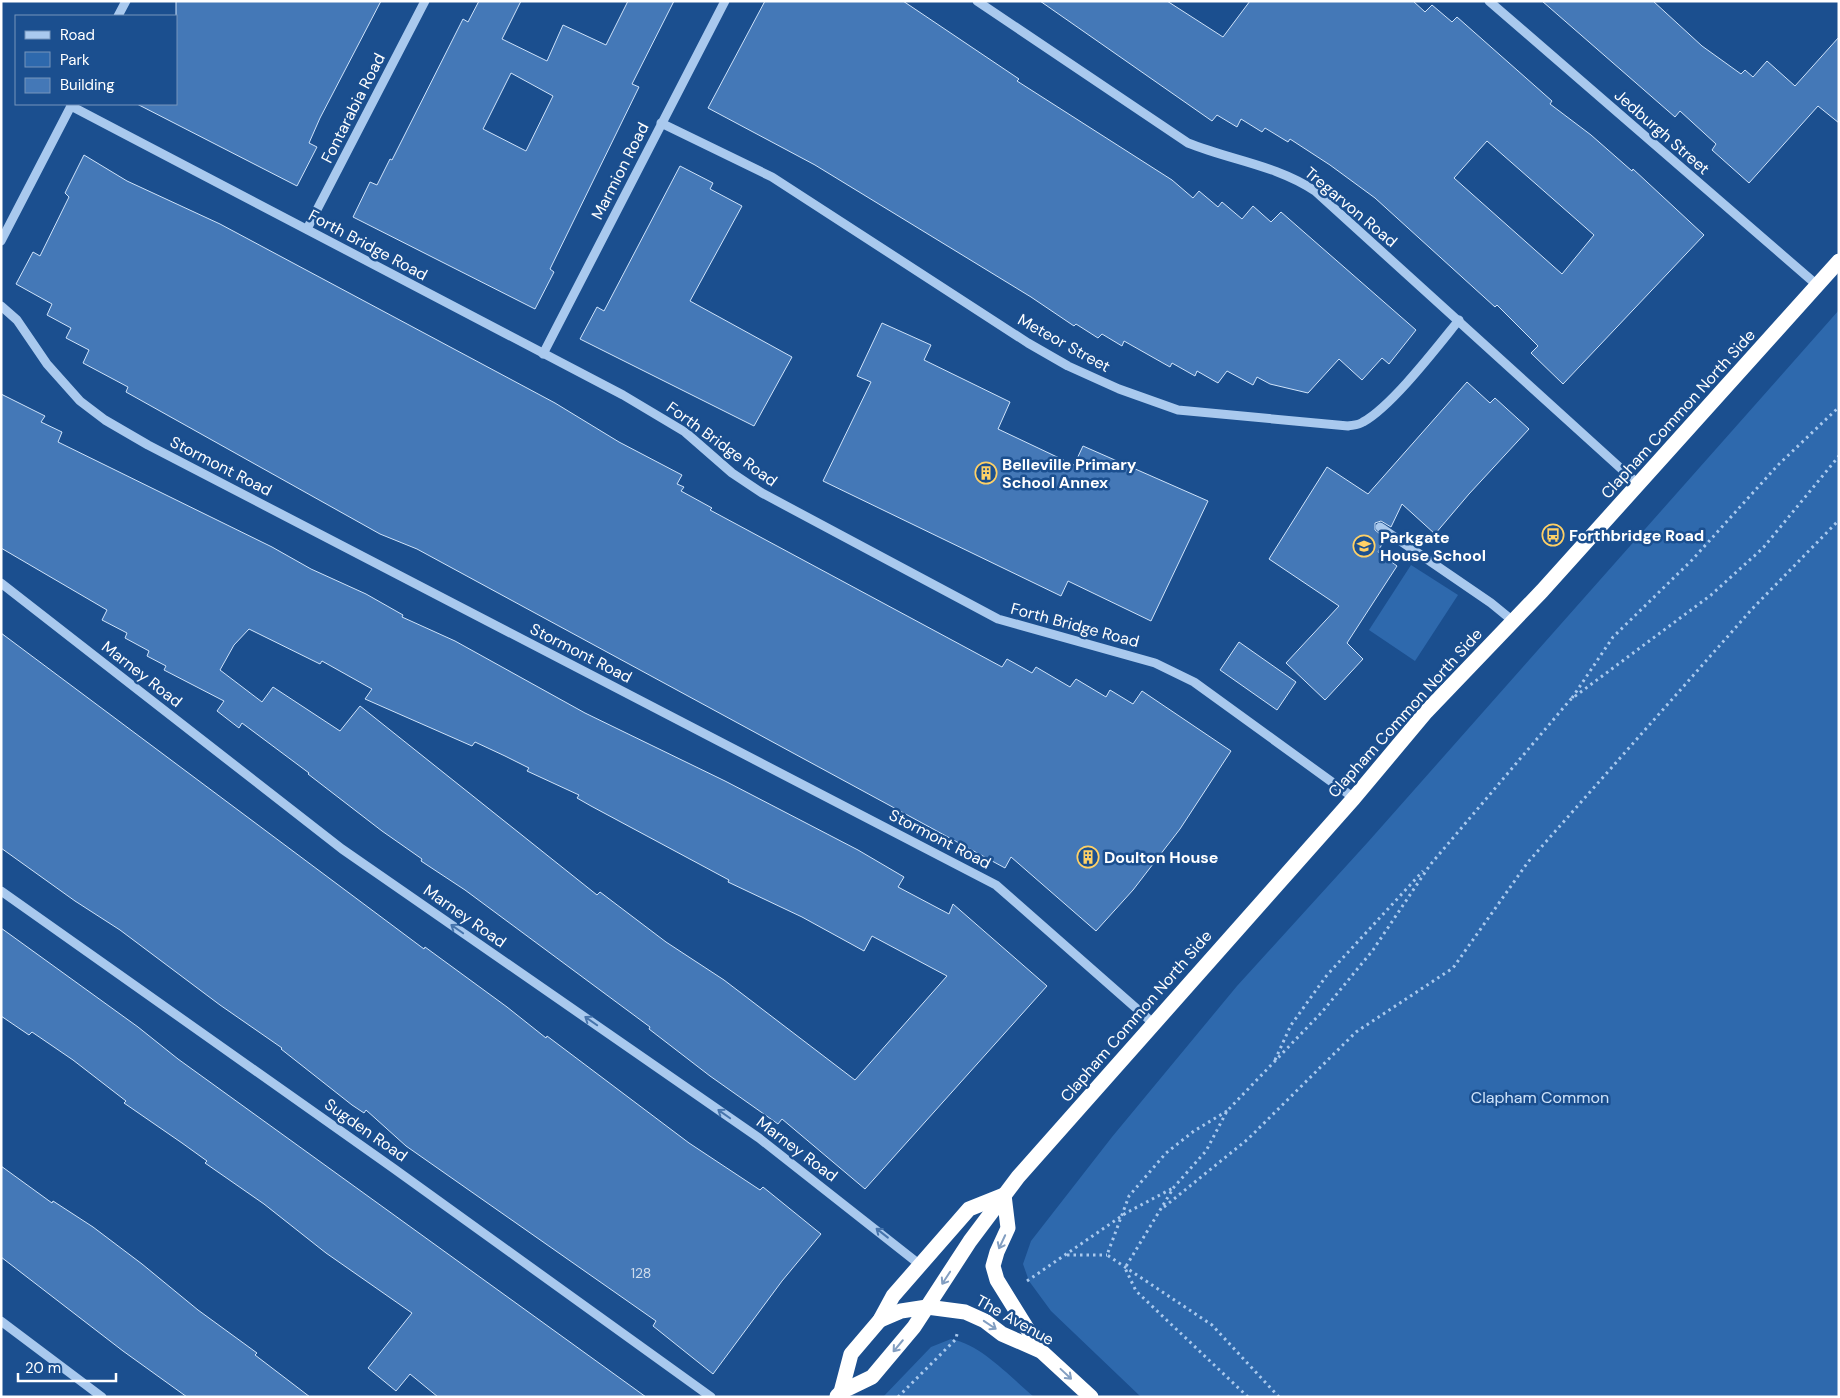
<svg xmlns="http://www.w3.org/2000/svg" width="1840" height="1398" font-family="'DM Sans',sans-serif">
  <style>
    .green { fill: #2e69ad }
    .building { fill: #4478b7; stroke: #cfe3fa; fill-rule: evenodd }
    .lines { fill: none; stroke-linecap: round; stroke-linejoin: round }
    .path { stroke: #a9c9ee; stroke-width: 3; stroke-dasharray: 2.5 4; stroke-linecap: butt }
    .minor { stroke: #a9c9ee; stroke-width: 9 }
    .highway { stroke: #fff; stroke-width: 15 }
    .oneway { stroke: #4674ac }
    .oneway2 { stroke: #829ec1 }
    .labels { text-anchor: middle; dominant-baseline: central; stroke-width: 5; stroke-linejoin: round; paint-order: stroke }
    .number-label { font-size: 14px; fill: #d0dded }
    .street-label { font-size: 16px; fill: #fff; stroke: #1b4f8f }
    .poi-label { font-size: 16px; font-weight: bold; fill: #fff; stroke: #1b4f8f; text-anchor: start }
    .park-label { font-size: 16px; fill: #cfe3fa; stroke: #1b4f8f }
  </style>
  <rect width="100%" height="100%" fill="#1b4f8f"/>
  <g class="green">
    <polygon points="1839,310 1839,1397 1141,1397 1051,1311 1029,1281 1023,1264 1031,1241 1112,1137 1237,986 1368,842"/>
    <polygon points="1411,565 1458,595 1415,661 1369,630"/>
    <path d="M951,1339C982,1345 1010,1377 1034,1397H883L931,1347Z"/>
  </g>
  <g class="building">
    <polygon points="176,1 381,1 320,118 309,143 317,147 297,186 137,104 176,104"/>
    <path d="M479,1H521L502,39L547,61L563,25L606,45L628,1H674L632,84L639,87L550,269L554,272L535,309L353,217L370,182L377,185L390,159L392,160L463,19L468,22ZM511,73L553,96L526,151L483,129Z"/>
    <polygon points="765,1 903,1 1019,79 1017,81 1172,180 1193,198 1199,191 1218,207 1222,202 1242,219 1253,206 1271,222 1281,212 1416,330 1389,364 1382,358 1362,380 1339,359 1308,393 1270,384 1257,377 1253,385 1227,371 1218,383 1197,371 1195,376 1172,363 1170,367 1124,341 1122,346 1102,334 1098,338 1076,324 1074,326 1031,297 815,165 708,108"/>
    <path d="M1040,1H1167L1223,37L1250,1H1413L1425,12L1432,5L1452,22L1457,17L1552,101L1550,104L1591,135L1632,171L1633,169L1704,235L1563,384L1531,353L1538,346L1497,305L1495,307L1375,198L1330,165L1290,139L1288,142L1265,128L1262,132L1241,119L1237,127L1217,115L1212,121ZM1487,141L1594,235L1562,274L1454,178Z"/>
    <polygon points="1542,1 1653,1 1702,46 1741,74 1745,70 1753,77 1767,61 1795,86 1839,37 1839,123 1818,106 1749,183 1712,150 1716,144 1680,111 1675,117"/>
    <polygon points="84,155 127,181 220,224 555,403 619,442 682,475 677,484 684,487 681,491 712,508 710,510 1002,667 1007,659 1032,673 1036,667 1070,687 1076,679 1106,697 1110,690 1133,704 1142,691 1231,751 1180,829 1133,890 1096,931 1011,857 1005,868 417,549 380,534 126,392 128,387 83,363 89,350 66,338 71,328 47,315 52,304 16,284 33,252 40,256 69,197 65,193"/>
    <polygon points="680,166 713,183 710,189 742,206 690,301 792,357 754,426 580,339 597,307 604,311"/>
    <polygon points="882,323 931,345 924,360 1010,402 998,429 1074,465 1083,446 1208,501 1151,621 1068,581 1061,596 823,481 871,382 857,376"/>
    <polygon points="1467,382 1490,403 1495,398 1529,429 1469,494 1435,534 1402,504 1391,527 1381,521 1375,523 1375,530 1385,538 1378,552 1397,566 1347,643 1363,659 1325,700 1286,663 1339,606 1269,559 1327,467 1368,494"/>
    <path d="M1,394L45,416L41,422L62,432L58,442L272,547L311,569L366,594L403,615L402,617L455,641L585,713L725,781L858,850L904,877L898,887L949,914L953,904L1047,986L865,1189L782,1119L778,1124L710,1076L649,1029L650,1027L465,890L421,861L422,859L382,831L308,774L309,773L242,723L239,728L217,711L224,701L164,670L166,666L147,656L149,651L125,638L127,633L102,620L107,610L1,548ZM249,629L320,664L322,661L372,689L365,699L472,746L475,742L505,756L529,768L527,771L579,795L577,798L591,806L729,880L728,882L802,917L864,951L872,936L947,976L855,1080L724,980L666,942L600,892L597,895L360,706L340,731L273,687L262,702L220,670L234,645Z"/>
    <polygon points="1,633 424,949 425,947 507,1007 546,1038 547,1036 689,1143 760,1190 763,1187 821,1234 782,1281 713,1374 653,1326 656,1321 406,1146 366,1110 364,1113 352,1105 281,1049 282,1048 220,1005 120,930 75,901 1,848"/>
    <polygon points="1239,642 1296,682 1277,710 1220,670"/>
    <polygon points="1,928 138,1027 178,1059 646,1397 438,1397 410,1374 396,1391 368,1368 412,1313 326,1253 264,1204 205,1163 207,1161 182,1143 124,1103 126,1101 73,1060 32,1032 29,1035 1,1016"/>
    <polygon points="1,1166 52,1203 53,1201 93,1227 142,1264 198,1310 257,1353 255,1355 310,1397 187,1397 123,1351 1,1257"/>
  </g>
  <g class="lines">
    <g class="path">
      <polyline points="1572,698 1613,637 1692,560 1778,465 1839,407"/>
      <polyline points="1275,1060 1291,1025 1327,975 1423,871"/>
      <polyline points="1227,1111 1194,1131 1166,1153 1129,1196 1107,1255 1212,1325 1279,1397"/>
      <polyline points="1164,1207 1248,1139 1356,1032 1453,968 1528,862 1752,609 1839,520"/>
      <polyline points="1067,1255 1107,1255"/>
      <polyline points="1027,1281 1126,1213 1173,1188"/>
      <polyline points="898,1397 956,1339 957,1334"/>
      <polyline points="1248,1397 1136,1291 1125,1268 1174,1187 1206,1151 1227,1111 1322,1012 1373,950 1430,865 1570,700 1711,595 1763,548 1839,456"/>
    </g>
    <g class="minor">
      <path d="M977,1L1188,143C1230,160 1276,165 1315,191L1638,484"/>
      <polyline points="1489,1 1817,285"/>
      <polyline points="118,16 126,1"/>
      <polyline points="71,106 623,395 685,432 732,473 762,493 998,619 1155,663 1194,682 1354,798"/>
      <path d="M661,123L772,177L1028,343L1068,366L1119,389L1178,410L1348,426C1353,425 1359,425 1363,422C1392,406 1437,347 1459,320"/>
      <polyline points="307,229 425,1"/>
      <polyline points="1,241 72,104"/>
      <polyline points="1,306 17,320 47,364 80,401 105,420 148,445 996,885 1153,1023"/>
      <polyline points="543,354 725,1"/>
      <polyline points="1380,527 1491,603 1513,621"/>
      <polyline points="1,583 342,849 759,1138 919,1264"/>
      <polyline points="1,891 393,1168 711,1397"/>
      <polyline points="1,1321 102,1397"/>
    </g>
    <g class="highway">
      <polyline points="1004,1195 1008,1228 997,1252 993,1266 997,1280 1041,1351"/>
      <polyline points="880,1320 901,1311 927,1307 965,1312 985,1321 1002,1334 1041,1351 1091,1397"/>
      <polyline points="841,1392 872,1377 914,1327 970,1241 1018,1177 1354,798 1426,712 1542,591 1839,261"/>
      <polyline points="837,1396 841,1392 851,1354 880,1320 893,1296 969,1209 1004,1195"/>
    </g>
  </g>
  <defs><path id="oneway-shaft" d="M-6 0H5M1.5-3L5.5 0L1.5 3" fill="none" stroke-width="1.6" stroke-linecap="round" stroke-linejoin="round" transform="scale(1.25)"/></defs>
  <g class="oneway">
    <use href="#oneway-shaft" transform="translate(457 929) rotate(-145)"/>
    <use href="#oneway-shaft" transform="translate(591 1021) rotate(-145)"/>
    <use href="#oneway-shaft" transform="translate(724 1114) rotate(-145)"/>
    <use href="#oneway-shaft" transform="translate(882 1233) rotate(-142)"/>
  </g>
  <g class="oneway2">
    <use href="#oneway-shaft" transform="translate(1002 1242) rotate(115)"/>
    <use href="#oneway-shaft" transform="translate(946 1278) rotate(123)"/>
    <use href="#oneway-shaft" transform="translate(990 1325) rotate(34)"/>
    <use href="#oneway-shaft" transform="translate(898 1346) rotate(130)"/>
    <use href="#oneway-shaft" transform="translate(1066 1374) rotate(43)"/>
  </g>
  <defs>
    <g id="building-ring" transform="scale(1.125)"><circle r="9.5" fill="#1b4f8f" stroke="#ffd166" stroke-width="1.5"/><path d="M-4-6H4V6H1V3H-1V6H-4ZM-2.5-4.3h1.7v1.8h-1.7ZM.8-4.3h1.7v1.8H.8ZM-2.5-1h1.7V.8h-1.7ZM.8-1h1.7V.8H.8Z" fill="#ffd166"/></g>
    <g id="bus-ring" transform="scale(1.125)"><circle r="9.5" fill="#1b4f8f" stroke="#ffd166" stroke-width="1.5"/><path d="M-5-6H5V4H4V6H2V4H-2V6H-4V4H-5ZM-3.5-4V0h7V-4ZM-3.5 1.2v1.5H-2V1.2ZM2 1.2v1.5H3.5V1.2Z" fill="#ffd166"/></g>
    <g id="school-ring" transform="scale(1.125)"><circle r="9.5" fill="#1b4f8f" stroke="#ffd166" stroke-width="1.5"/><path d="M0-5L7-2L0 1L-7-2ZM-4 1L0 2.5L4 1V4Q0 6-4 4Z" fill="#ffd166"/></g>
  </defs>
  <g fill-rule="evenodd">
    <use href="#building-ring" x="986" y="473"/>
    <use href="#bus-ring" x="1553" y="535"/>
    <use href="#school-ring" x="1364" y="546"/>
    <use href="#building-ring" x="1088" y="857"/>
  </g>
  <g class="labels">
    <g class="number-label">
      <text x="641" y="1273">128</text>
    </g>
    <g class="street-label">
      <text transform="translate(353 108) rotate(-63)">Fontarabia Road</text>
      <text transform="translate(1662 132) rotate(41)">Jedburgh Street</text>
      <text transform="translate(620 171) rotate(-63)">Marmion Road</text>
      <text transform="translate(1351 207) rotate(40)">Tregarvon Road</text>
      <text transform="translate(368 245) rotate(28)">Forth Bridge Road</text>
      <text transform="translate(1064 343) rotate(29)">Meteor Street</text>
      <text transform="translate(1678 414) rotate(-48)">Clapham Common North Side</text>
      <text transform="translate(722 444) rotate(36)">Forth Bridge Road</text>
      <text transform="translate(221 466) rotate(27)">Stormont Road</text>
      <text transform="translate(1075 625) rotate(15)">Forth Bridge Road</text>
      <text transform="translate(581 653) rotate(27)">Stormont Road</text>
      <text transform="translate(142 674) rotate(38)">Marney Road</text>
      <text transform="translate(1405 713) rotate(-48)">Clapham Common North Side</text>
      <text transform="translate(940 839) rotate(27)">Stormont Road</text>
      <text transform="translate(465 916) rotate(35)">Marney Road</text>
      <text transform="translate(1136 1016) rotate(-49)">Clapham Common North Side</text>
      <text transform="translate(366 1130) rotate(35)">Sugden Road</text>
      <text transform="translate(797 1149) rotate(37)">Marney Road</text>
      <text transform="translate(1015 1320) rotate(29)">The Avenue</text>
    </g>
    <g class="poi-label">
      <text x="1002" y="464">Belleville Primary<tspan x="1002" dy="18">School Annex</tspan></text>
      <text x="1569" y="535">Forthbridge Road</text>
      <text x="1380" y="537">Parkgate<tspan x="1380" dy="18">House School</tspan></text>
      <text x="1104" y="857">Doulton House</text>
    </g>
    <g class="park-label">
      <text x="1540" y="1097">Clapham Common</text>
    </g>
  </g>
  <rect width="1840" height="1398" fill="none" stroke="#ffffff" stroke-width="5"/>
  <rect x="15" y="15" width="162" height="90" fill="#1b4f8f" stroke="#7695bc"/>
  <rect x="25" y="31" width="25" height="8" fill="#a9c9ee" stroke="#7695bc"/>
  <text x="60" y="40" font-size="15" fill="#ffffff">Road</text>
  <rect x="25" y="52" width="25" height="15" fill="#2e69ad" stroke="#7695bc"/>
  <text x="60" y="65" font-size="15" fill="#ffffff">Park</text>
  <rect x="25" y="78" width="25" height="15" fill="#4478b7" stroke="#7695bc"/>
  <text x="60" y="90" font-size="15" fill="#ffffff">Building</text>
  <path d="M18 1373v8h98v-8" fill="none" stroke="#ffffff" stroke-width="2.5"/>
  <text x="25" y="1373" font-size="15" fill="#ffffff" stroke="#1b4f8f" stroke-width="4" paint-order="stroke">20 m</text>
</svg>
